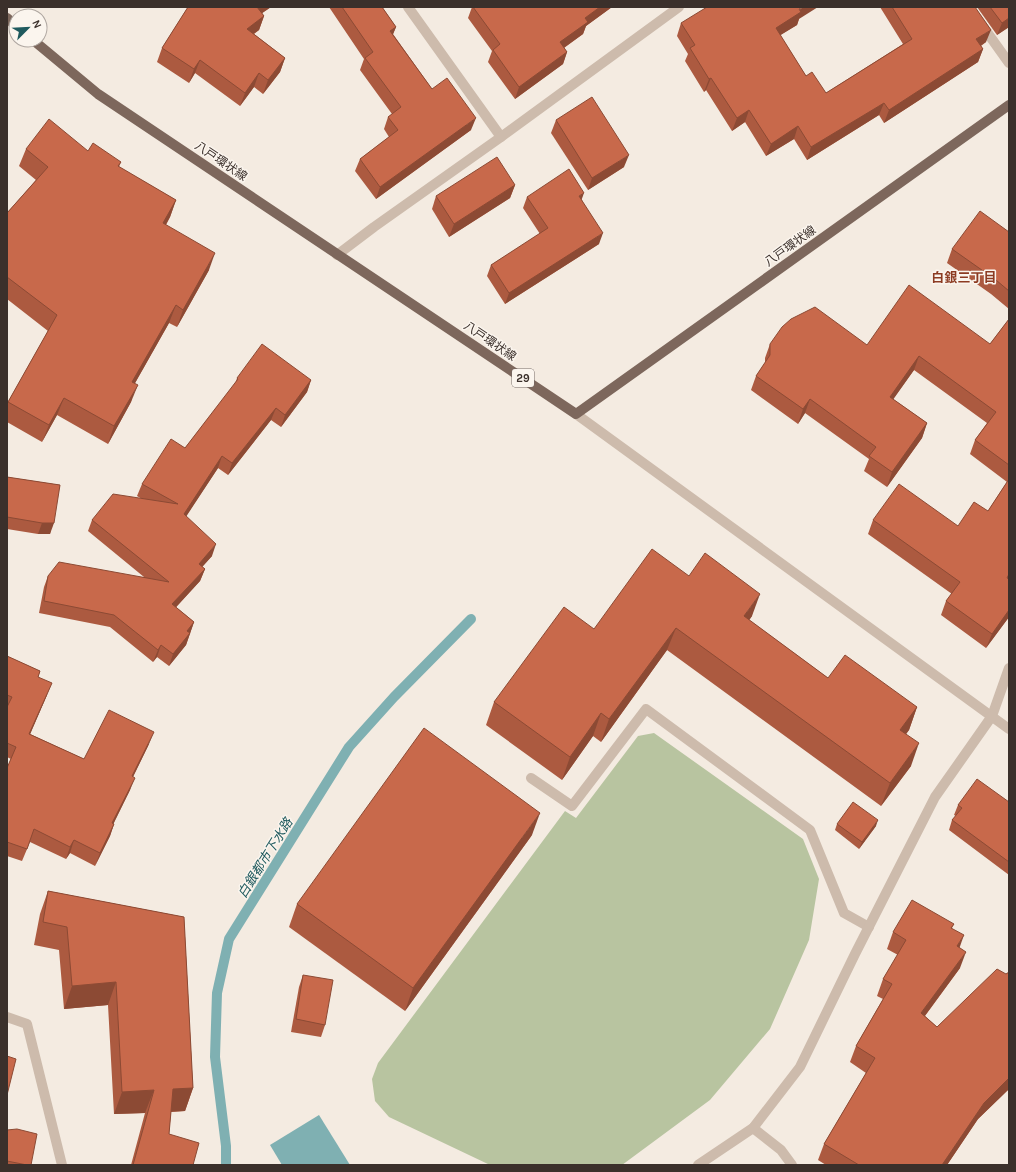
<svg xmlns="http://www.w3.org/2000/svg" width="1016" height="1172" font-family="Karla,'Noto Sans JP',sans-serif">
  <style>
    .green { fill: #b8c4a0 }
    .water { fill: #7fb0b2 }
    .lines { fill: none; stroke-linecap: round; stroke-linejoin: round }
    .stream { stroke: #7fb0b2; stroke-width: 10 }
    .service { stroke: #cdbbac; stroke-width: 10 }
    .minor { stroke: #cdbbac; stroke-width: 10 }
    .tertiary { stroke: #cdbbac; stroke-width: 10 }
    .primary { stroke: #7d675c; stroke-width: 10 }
    .wall { fill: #ac5a40 }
    .shaded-wall { fill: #8c4a34 }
    .building { fill: #c8694b; stroke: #8c4a34 }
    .labels { text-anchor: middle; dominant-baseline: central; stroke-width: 3; stroke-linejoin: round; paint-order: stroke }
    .shield { fill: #fbf5ee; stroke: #756b66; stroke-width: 1 }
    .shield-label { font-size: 11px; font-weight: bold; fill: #3b302b }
    .street-label { font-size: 12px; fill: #3b302b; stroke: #fbf5ee }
    .neighbourhood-label { font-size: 13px; font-weight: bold; fill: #8c3b22; stroke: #fbf5ee }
    .water-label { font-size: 13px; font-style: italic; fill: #1f5a5e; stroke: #fbf5ee }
  </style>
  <rect width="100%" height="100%" fill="#f4ebe1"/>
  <polygon class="green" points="654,733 803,839 819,879 809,940 770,1029 710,1100 622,1165 490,1165 389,1117 375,1101 372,1079 378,1063 565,811 576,818 638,736"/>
  <polygon class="water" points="319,1115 350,1165 282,1165 270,1145"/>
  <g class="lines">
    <polyline class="stream" points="226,1165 226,1146 215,1057 217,993 229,939 349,747 394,697 471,619"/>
    <polyline class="service" points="531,778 572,806 646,709 810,830 844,913 869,927"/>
    <g class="minor">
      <polyline points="408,7 501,137"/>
      <polyline points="969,7 1009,63"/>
      <polyline points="337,255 374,227 501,137 679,7"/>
      <polyline points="992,716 1009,668"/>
      <polyline points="7,1017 27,1024 62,1165"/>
      <polyline points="753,1128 781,1150 792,1165"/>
    </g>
    <g class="tertiary">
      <polyline points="576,414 1009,729"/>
      <polyline points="698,1165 753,1128 800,1067 855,954 935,797 992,716"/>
    </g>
    <g class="primary">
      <polyline points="7,18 16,26"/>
      <polyline points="33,40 98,94 576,414 1009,105"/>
    </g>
  </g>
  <g class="wall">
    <polygon points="188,7 271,7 262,13 264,16 259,30 254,34 285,58 280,72 263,94 254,87 240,106 195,73 189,83 157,62 162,48"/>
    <polygon points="329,7 382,7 396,27 393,34 432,89 471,130 376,199 355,171 360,159 389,137 384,129 388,117 392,114 360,70 364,59"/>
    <polygon points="472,7 612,7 586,26 583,34 564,48 567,52 563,64 515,99 488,62 492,51 468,18"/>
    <polygon points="880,7 975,7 986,42 981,46 983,49 978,62 884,123 879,115 807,160 794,139 766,156 745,122 732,131 706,90 704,92 685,61 688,54 677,36 681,23 799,19 797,25 780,35 806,76 826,93 903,44"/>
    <polygon points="977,7 1009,7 1009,27 997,35"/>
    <polygon points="556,120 624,167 588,190 551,133"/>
    <polygon points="26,149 88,151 121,162 119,167 176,200 170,217 166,225 209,270 177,327 169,323 135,383 131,402 108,444 57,415 42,442 7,422 7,404 8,402 48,331 7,299 7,213 36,180 19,166"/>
    <polygon points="515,185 510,198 449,237 432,209 436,196"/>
    <polygon points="527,197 582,200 599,244 505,304 487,276 491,265 540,234 523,208"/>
    <polygon points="1009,232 1009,309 991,294 947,263 952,249"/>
    <polygon points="1009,319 1009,617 986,648 941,615 946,601 952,594 868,534 873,520 958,526 988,511 1007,482 970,454 975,440 987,423 914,370 893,399 927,423 922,438 887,487 864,471 869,459 805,413 798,424 751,390 756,376 765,363 765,358 770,344 867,345 990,344"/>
    <polygon points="237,378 311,380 307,392 281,427 271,420 228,475 218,468 186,516 212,556 202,567 205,569 200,581 176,607 194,622 186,645 169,666 157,657 153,662 110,627 39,613 44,587 48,576 144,577 88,531 92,520 142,499 137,496 142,484 185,448 235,384"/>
    <polygon points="7,477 60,485 50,534 38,534 7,529"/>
    <polygon points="689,576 752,616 749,620 828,678 917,707 909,730 906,734 911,766 881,806 667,650 601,742 593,736 562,780 486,725 494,702 594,629"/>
    <polygon points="7,656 40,671 38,678 47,695 30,734 84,759 149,744 133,777 130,790 113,824 114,824 110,836 95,866 70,853 66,859 30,842 22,861 7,856 7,768 11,759 7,757"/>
    <polygon points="1009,802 1009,875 949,830 952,820 956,816 954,815 958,805"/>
    <polygon points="837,824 876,826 859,849 835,830"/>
    <polygon points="532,835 405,1011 289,927 297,904"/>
    <polygon points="48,891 184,917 193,1088 185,1111 171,1112 169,1134 193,1165 131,1165 145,1113 114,1114 108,1005 64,1009 59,950 34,945 40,914"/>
    <polygon points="954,924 952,928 959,948 960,968 925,1016 937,1027 1009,972 1009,1090 1008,1090 978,1119 947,1165 826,1165 818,1160 824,1144 866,1073 850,1062 856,1046 883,999 877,996 883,979 898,955 887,949 893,932"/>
    <polygon points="303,975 325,1025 321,1037 291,1032 299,987"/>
    <polygon points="7,1130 31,1165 7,1165"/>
  </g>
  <g class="shaded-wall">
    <polygon points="257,7 271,7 252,20"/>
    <polygon points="600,7 612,7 586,26 583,34 555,54 560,42 585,18"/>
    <polygon points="803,7 818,7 799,19 797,25 771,41 776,28"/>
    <polygon points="264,16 259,30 242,42 247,29"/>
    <polygon points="1009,18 1009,27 997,35 1002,23"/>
    <polygon points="396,27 391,39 390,31"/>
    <polygon points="991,30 986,42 972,51 976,39"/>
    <polygon points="983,49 978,62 884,123 889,110"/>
    <polygon points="567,52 563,64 515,99 519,87"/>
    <polygon points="285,58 280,72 263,94 268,80"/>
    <polygon points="200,60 195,73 189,83 194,69"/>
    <polygon points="259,73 254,87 240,106 245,93"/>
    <polygon points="711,78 706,90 704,92 709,79"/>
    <polygon points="884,103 879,115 807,160 811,147"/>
    <polygon points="749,110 745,122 732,131 737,118"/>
    <polygon points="476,118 471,130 376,199 380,187"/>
    <polygon points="798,126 794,139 766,156 771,144"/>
    <polygon points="629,155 624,167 588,190 592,178"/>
    <polygon points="515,185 510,198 449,237 454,224"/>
    <polygon points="584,193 580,204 579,196"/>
    <polygon points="176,200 170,217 157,240 163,223"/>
    <polygon points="603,233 599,244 505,304 509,293"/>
    <polygon points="215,253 209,270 177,327 183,310"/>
    <polygon points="176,305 169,323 126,399 132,382"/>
    <polygon points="919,356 914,370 885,411 890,397"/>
    <polygon points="311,380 307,392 281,427 285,415"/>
    <polygon points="138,385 131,402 108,444 114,426"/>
    <polygon points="64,398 57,415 42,442 49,425"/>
    <polygon points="810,399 805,413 798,424 803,409"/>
    <polygon points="276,408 271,420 228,475 232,463"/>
    <polygon points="927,423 922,438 887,487 892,472"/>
    <polygon points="222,456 218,468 180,526 184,514"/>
    <polygon points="42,523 54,523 50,534 38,534"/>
    <polygon points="216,544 212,556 194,576 199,564"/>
    <polygon points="205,569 200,581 168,616 172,604"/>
    <polygon points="760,594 752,616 736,639 744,616"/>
    <polygon points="1009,610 1009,617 986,648 992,634"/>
    <polygon points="194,622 186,645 169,666 173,654 187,631"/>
    <polygon points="676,628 667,650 601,742 609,719"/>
    <polygon points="161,645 157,657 153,662 158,650"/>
    <polygon points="52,683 47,695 25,746 29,734"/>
    <polygon points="917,707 909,730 892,753 900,730"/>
    <polygon points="601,713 593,736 562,780 570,757"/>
    <polygon points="154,732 149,744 127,789 132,776"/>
    <polygon points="919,743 911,766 881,806 890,783"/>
    <polygon points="135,778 130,790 108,835 112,823"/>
    <polygon points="540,813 532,835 405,1011 413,988"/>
    <polygon points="878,820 876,826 859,849 862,842"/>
    <polygon points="114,824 110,836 95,866 100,853"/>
    <polygon points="74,840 70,853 66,859 70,847"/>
    <polygon points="964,935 958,952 957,946"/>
    <polygon points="966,952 960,968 915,1029 921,1013"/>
    <polygon points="116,982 108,1005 64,1009 72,986"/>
    <polygon points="1009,1078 1009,1088 1008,1090 978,1119 947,1165 942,1165 984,1103"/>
    <polygon points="193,1088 185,1111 165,1112 173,1089"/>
    <polygon points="154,1090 145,1113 114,1114 122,1092"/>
  </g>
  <g class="building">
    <polygon points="188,7 257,7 264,16 247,29 285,58 268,80 259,73 245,93 200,60 194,69 162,48"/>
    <polygon points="342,7 382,7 396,27 390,31 432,89 447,78 476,118 380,187 360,159 398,130 388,117 401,107 365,58 373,52"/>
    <polygon points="473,7 600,7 585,18 588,22 560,42 567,52 519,87 493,50 500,44"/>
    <polygon points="707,7 803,7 799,9 801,12 776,28 806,76 812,72 826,93 912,39 892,7 975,7 991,30 976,39 983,49 889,110 884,103 811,147 798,126 771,144 749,110 737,118 711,78 709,79 690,48 695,45 681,23"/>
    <polygon points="990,7 1009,7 1009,18 1002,23"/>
    <polygon points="592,97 629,155 592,178 556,120"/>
    <polygon points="49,119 88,151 93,143 121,162 118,166 176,200 163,223 215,253 183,310 176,305 132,382 138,385 114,426 64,398 49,425 8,402 57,315 7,277 7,213 48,167 26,149"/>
    <polygon points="497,157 515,185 454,224 436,196"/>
    <polygon points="569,169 584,193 579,196 603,233 509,293 491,265 548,228 527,197"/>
    <polygon points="980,211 1009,232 1009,291 996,280 952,249"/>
    <polygon points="909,285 990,344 1009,319 1009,465 975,440 996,412 919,356 890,397 927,423 892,472 869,456 876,447 810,399 803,409 756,376 770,355 770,344 782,327 791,319 815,307 867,345"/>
    <polygon points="262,344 311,380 285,415 276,408 232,463 222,456 184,514 216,544 199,564 205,569 172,604 194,622 187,631 190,633 173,654 161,645 158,650 114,615 44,601 48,576 59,562 169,582 92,520 113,494 178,504 142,484 171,439 185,448 238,379 237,378"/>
    <polygon points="7,477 60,485 54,523 42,523 7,517"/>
    <polygon points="1009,479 1009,574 1007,578 1009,579 1009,610 992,634 946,601 960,582 873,520 899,484 958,526 974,502 988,511"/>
    <polygon points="652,549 689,576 705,553 760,594 744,616 828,678 845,655 917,707 900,730 919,743 890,783 676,628 609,719 601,713 570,757 494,702 564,607 594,629"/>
    <polygon points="7,656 40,671 38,677 52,683 29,734 84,759 109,710 154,732 132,776 135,778 112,823 114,824 100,853 74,840 70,847 34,829 27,849 7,842 7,768 16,747 7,743 7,707 12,697 7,695"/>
    <polygon points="424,728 540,813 413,988 297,904"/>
    <polygon points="977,779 1009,802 1009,862 952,820 962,808 958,805"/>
    <polygon points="853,802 878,820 862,842 837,824"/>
    <polygon points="48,891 184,917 193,1088 173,1089 169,1134 199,1143 193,1165 133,1165 154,1090 122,1092 116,982 72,986 67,927 43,922"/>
    <polygon points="912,900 954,924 951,928 964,935 957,946 966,952 921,1013 937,1027 997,969 1006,974 1009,972 1009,1078 984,1103 942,1165 859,1165 824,1144 875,1058 856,1046 892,984 883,979 906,940 893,932"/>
    <polygon points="303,975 333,980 325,1025 296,1019"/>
    <polygon points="7,1056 16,1059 7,1095"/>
    <polygon points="17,1129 37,1134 31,1165 27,1165 7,1161 7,1164 7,1130"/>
  </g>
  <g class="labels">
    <rect class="shield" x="512" y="369" width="22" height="18" rx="3"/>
    <g class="shield-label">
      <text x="523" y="378">29</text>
    </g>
    <g class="street-label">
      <text transform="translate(221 161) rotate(34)">八戸環状線</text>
      <text transform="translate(790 246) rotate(-36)">八戸環状線</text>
      <text transform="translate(490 341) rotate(34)">八戸環状線</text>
    </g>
    <g class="neighbourhood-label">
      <text x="964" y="277">白銀三丁目</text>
    </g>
    <g class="water-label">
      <text transform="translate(265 858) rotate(-58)">白銀都市下水路</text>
    </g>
  </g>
  <rect width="1016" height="1172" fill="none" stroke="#3b302b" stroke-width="16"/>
  <g transform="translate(28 28) rotate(66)"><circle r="19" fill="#fbf5ee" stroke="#aea6a0"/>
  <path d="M0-3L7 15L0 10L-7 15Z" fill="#1f5a5e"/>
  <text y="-6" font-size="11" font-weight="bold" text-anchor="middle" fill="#3b302b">N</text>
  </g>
</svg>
